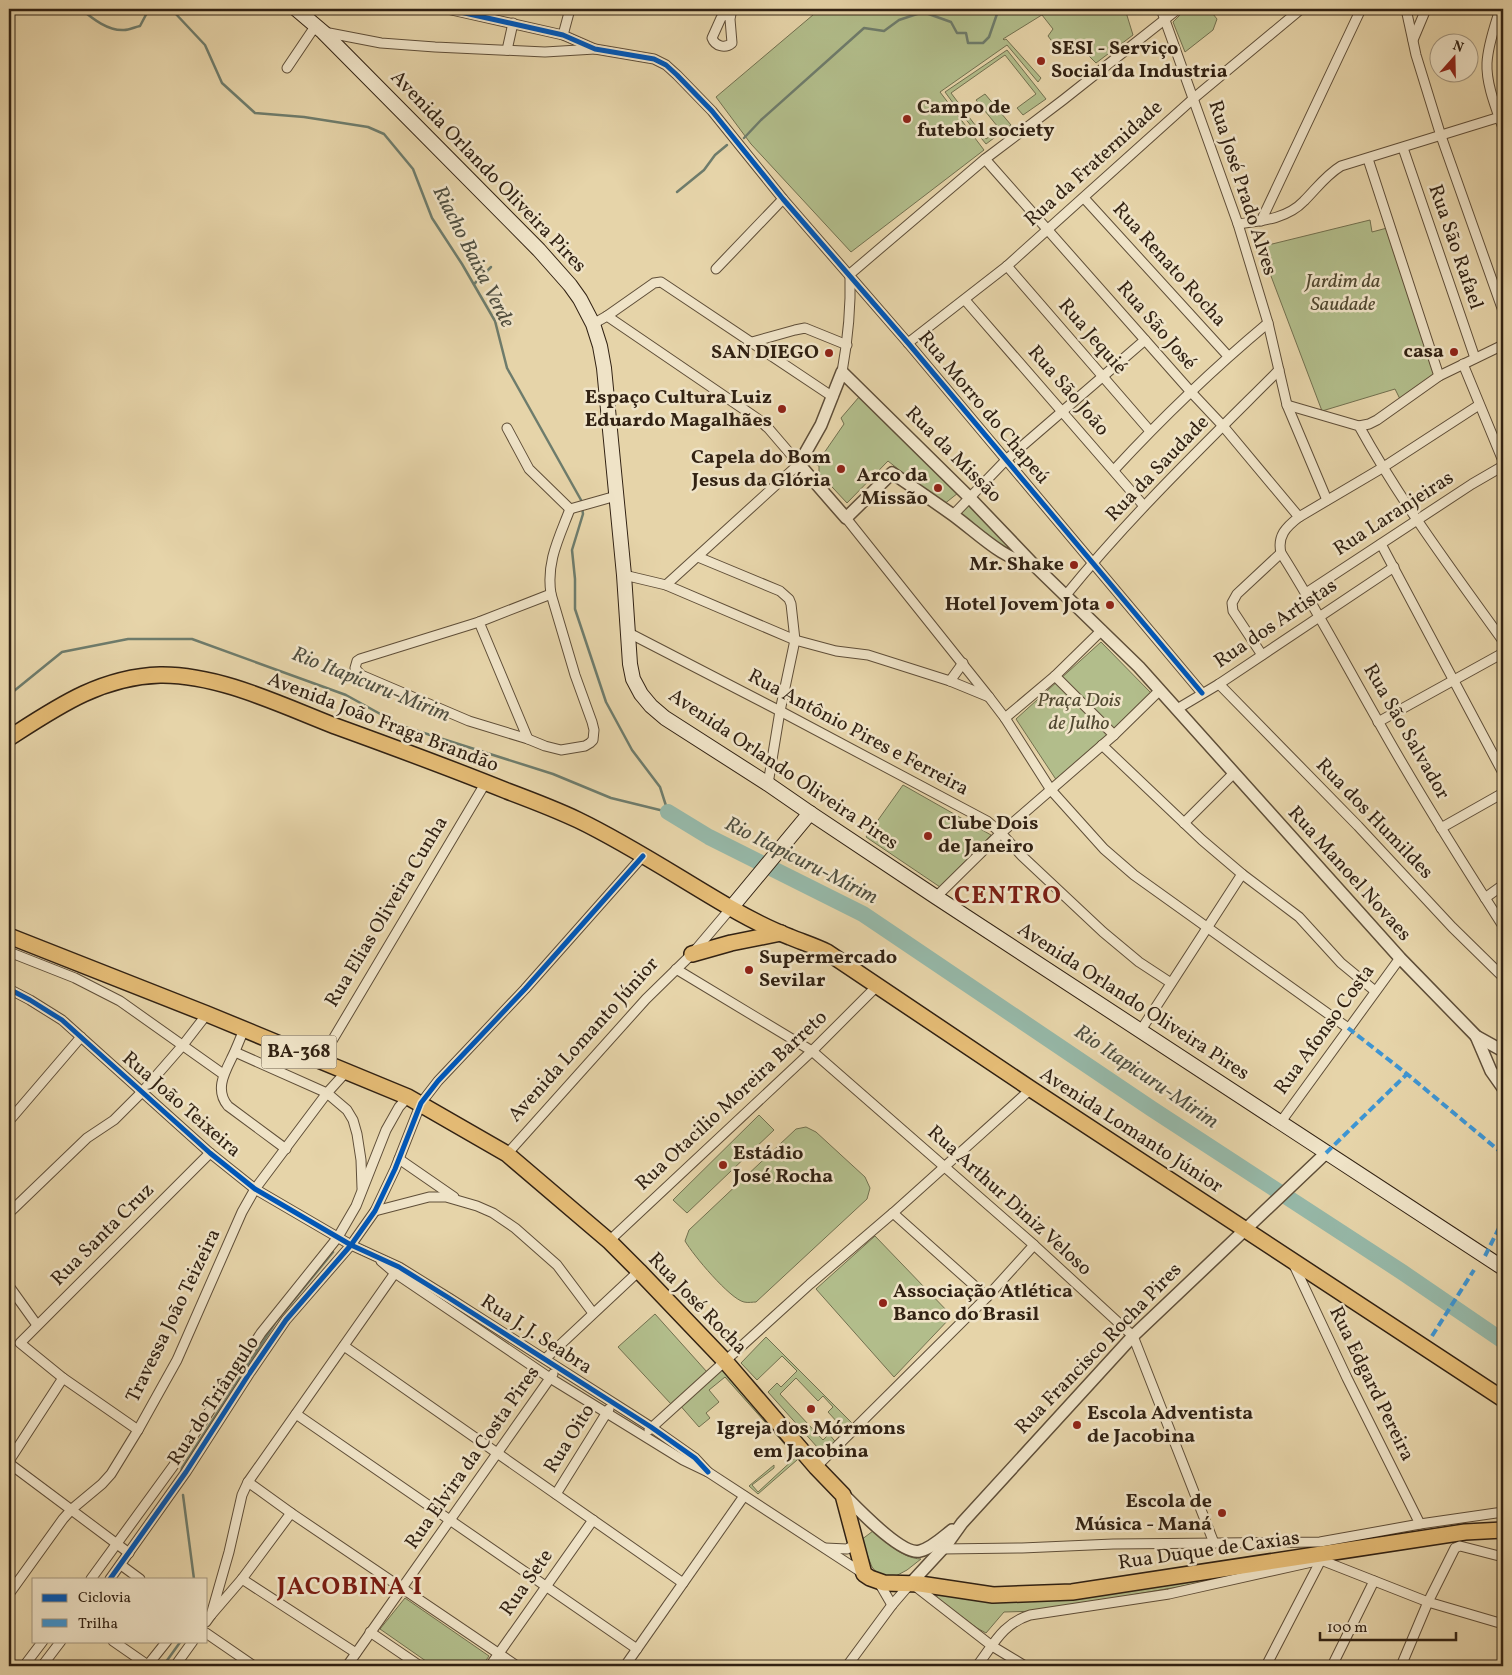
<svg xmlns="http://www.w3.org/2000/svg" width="1512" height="1675" font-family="Vollkorn,serif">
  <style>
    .green { fill: #b2bd8b; stroke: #72704f }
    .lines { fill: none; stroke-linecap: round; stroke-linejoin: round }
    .stream { stroke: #6e7c6c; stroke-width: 2.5 }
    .river { stroke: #96b8a8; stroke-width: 16 }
    .minor-casing { stroke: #5f4e38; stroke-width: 11 }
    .tertiary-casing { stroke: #5f4e38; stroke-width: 14 }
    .secondary-casing { stroke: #322213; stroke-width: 16 }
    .primary-casing { stroke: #322213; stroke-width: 18 }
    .minor { stroke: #efe3c7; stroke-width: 9 }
    .tertiary { stroke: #efe3c7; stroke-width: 11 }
    .secondary { stroke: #efe3c7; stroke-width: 14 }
    .primary { stroke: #e3ba74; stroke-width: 15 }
    .quiet { stroke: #3d95d3; stroke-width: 4; stroke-dasharray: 8 4; stroke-linecap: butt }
    .cycleway-casing { stroke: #efe3c7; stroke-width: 8 }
    .cycleway { stroke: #0057b8; stroke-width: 5 }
    .poi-dot { fill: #8f2418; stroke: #efe3c7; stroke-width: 2 }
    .labels { text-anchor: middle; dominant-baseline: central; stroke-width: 5; stroke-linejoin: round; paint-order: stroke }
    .shield { fill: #efe3c7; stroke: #6b5c49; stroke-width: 1 }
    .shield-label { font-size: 19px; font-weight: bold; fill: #322213 }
    .poi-label { font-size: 20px; font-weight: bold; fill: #322213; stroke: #efe3c7; text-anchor: end }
    .street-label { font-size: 20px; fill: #322213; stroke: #efe3c7 }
    .park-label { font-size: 20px; font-style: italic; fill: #524931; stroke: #efe3c7 }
    .water-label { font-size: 21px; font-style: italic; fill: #504f40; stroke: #efe3c7 }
    .district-label { font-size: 25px; font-weight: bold; letter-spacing: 1px; fill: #7a1f14; stroke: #efe3c7 }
  </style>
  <rect width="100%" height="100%" fill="#e6d4a9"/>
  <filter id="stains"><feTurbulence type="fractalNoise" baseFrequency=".004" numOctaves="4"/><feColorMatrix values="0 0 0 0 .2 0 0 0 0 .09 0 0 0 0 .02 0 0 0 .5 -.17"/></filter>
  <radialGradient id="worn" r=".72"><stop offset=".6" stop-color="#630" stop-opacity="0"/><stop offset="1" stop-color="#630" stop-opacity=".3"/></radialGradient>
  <g class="green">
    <polygon points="820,9 1125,9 1133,35 1096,63 1078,45 1063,56 1048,36 1053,29 1042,15 1045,13 1003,39 1004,40 1006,39 1041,78 1038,82 1007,45 940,92 984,150 851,252 751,144 716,97"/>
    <polygon points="1186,9 1209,9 1217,19 1213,30 1185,52 1173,22"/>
    <polygon points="1007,50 1046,99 1023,115 1017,108 1036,94 1005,55 951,93 960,105 956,107 945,92"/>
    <polygon points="985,94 1011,125 1002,132 976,100"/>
    <polygon points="962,108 986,139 996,132 998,135 986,144 959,111"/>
    <polygon points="1370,220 1372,232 1387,228 1435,373 1400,399 1395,389 1322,411 1260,247"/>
    <polygon points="859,397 958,493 943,505 888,461 847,503 819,473 819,466 807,460 809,454 824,453 844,424 841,418"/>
    <polygon points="969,504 1019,553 1016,558 959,515"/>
    <polygon points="1101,642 1152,694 1057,781 1016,719"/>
    <polygon points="903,785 991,835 940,887 866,837"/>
    <polygon points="759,1115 774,1130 687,1213 673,1200"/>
    <path d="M806,1127L816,1132L865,1177L870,1188L867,1199L756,1302C753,1302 748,1303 744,1302C730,1299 693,1255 685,1241L689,1230L796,1129Z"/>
    <polygon points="875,1236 952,1316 894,1377 816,1289"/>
    <polygon points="655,1314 707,1372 671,1404 618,1347"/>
    <polygon points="766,1337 856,1427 843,1440 832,1431 839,1424 828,1412 833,1407 823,1396 818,1401 796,1378 780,1394 823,1440 829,1434 838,1445 826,1457 768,1392 777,1383 781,1387 797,1371 782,1356 757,1380 741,1363"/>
    <polygon points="721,1365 800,1454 797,1460 758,1494 749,1486 774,1465 774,1468 752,1485 758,1492 796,1457 725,1377 709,1390 719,1402 706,1413 710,1418 699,1427 678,1403"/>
    <path d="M873,1531C887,1542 901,1558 921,1559L907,1570L892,1578L879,1575L872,1567L861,1540Z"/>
    <polygon points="1211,1573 1246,1575 1040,1611 1004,1612 986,1633 977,1628 938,1599 934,1589 998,1599"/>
    <polygon points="405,1598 489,1656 482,1666 433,1666 380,1629"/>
  </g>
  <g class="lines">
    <g class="stream">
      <path d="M81,9C93,19 108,31 124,30C129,30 135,27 140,26L149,9"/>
      <polyline points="165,9 174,12 205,45 222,83 255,113 304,117 368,127 384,134 413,169 432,218 462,264 495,321 507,368 581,500 583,514 572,550 575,579 575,609 606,702 632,750 660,787 668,812"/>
      <polyline points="744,138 761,120 864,28 884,31 899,20 923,12 951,22 957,33 966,33 968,43 983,43 989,37 998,11 1006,9"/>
      <polyline points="677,192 704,170 715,155 727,145"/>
      <polyline points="474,284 491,267"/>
      <polyline points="9,695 62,652 128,639 192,639 346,695 402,726 553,774 611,798 668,812"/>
      <polyline points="181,1473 182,1468 275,1323 333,1252"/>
      <polyline points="183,1495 194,1579"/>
      <polyline points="163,1666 181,1641"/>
    </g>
    <polyline class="river" points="668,812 709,837 863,914 1152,1109 1402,1272 1503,1341"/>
    <g class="minor-casing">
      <g id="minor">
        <polyline points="447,9 563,35 595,49 654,59 666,65 677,75 712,111 783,199 908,343 1202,693"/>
        <path d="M731,9L721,18L712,38C715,46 725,49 732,43L730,19L732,9"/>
        <polyline points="1161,9 1238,224 1268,323 1287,405 1327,500"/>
        <polyline points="1406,9 1416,55 1441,136 1503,311"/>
        <path d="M1500,9C1495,26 1488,44 1487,63C1486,84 1496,108 1503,128"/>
        <polyline points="324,32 381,43 435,47 545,52 595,49"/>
        <polyline points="563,35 570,9"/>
        <polyline points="1413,40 1426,9"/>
        <polyline points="507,50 513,23"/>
        <polyline points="287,68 316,25"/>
        <polyline points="1403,148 1475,358"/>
        <polyline points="985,159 1191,392 1223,426 1299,517"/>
        <polyline points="1368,159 1439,376"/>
        <polyline points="1084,198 1228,356"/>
        <polyline points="1261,221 1361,9"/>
        <path d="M1238,224C1261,221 1287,219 1304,201C1316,189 1326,175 1341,166L1503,116"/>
        <polyline points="1007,266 1150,431"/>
        <polyline points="716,269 783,199"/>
        <polyline points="850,274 985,159 1063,100 1178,9"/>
        <polyline points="965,300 1144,506"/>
        <polyline points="607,316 758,419 769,429 799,464 666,585"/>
        <polyline points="593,324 607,316 654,283 661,282 833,397"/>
        <polyline points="752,342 795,330 805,328 847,345"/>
        <polyline points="908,343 1007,266 1194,98 1301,9"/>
        <polyline points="1463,364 1503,461"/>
        <path d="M842,372C848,339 851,308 850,274"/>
        <path d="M1287,405L1359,426C1401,502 1452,570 1503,641"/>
        <path d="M1479,405L1382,468L1299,517C1286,527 1277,536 1281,553C1316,608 1346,665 1378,721C1417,791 1460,859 1503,926"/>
        <polyline points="1359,426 1369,424 1377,420 1439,376 1503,345"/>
        <polyline points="507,428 529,469 570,509"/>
        <path d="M1114,470C1162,418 1213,369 1268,323"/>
        <polyline points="570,509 616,496"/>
        <polyline points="953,515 1006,460 1145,340"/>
        <polyline points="846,518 989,697 1005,718 1051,790 1104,849 1134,875 1348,1028"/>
        <polyline points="1381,544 1503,773"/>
        <polyline points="698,557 780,591 789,599 791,604 795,640 780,711 768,784"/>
        <polyline points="624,575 666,585 795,640 836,651 868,655 950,681 989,697"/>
        <polyline points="1306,593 1472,484 1503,466"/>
        <path d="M1066,595C1131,515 1206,443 1279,370"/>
        <path d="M479,622L360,659L357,661L355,668L361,675L469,721L528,739L545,746L561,750L585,746L590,743L593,740L594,730L592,722L575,675L551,594C546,562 559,538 570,509"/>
        <polyline points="627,632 780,711 987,821 1001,833 1022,856 1103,932 1139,962 1171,983"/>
        <polyline points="1262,655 1233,611 1232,603 1237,594 1281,553"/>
        <polyline points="1055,676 1114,735"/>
        <polyline points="950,681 963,663"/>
        <polyline points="1219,684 1358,826 1452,927 1503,977"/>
        <polyline points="1177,709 1219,684 1394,567"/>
        <polyline points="1005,718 1055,676 1102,630"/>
        <polyline points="1378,722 1503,653"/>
        <polyline points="528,739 479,622 551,594"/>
        <polyline points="1102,745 1202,840 1242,874 1299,917 1341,963 1375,991"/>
        <polyline points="1184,823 1234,773"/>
        <polyline points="1441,828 1503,793"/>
        <polyline points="936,897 1001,833 1114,735 1160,690"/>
        <polyline points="1485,898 1503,885"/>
        <polyline points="9,952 75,978 120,1001 223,1074"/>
        <polyline points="676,969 812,1051 1034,1245 1133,1336 1214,1543"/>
        <polyline points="9,989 30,1000 62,1020 210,1153 255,1189 351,1245 399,1267 449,1298 651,1427 695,1458 708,1472"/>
        <path d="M244,1029C241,1037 238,1044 235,1051C227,1069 213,1088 228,1106L286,1149"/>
        <polyline points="1141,1030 1242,874"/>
        <polyline points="235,1052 327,1093 347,1110 353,1120 357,1134 361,1160 362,1188"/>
        <polyline points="320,1061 486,782"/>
        <polyline points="9,1121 81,1037"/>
        <polyline points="1280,1123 1400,958"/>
        <polyline points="507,1154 646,999 692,954 731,908"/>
        <polyline points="399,1159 454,1197"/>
        <polyline points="375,1211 429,1197 446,1197 477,1206 493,1213 515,1228 557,1265 593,1313"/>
        <polyline points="9,1213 87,1138 114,1120 142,1092 183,1045 207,1014"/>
        <polyline points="893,1213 987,1297"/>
        <polyline points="609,1241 812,1051 878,985"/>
        <polyline points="381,1261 395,1273 550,1378 683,1460 708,1472 864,1574"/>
        <polyline points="1293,1263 1347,1378 1420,1524"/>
        <polyline points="9,1286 37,1325"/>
        <polyline points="344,1346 683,1583"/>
        <polyline points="545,1359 639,1271"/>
        <polyline points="296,1414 637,1649"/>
        <polyline points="138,1430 63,1378 20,1343 210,1153"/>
        <polyline points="649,1430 810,1284 893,1213 1031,1089"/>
        <polyline points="9,1461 10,1464 129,1553"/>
        <polyline points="9,1461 63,1378"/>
        <polyline points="816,1467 987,1297 1034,1245"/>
        <polyline points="248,1482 291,1513 517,1666"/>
        <polyline points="556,1494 609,1409"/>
        <polyline points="825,1548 847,1549 856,1544"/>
        <polyline points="942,1549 1022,1548 1113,1544 1320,1542 1420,1524 1503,1512"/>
        <polyline points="121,1565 140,1579"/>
        <polyline points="91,1579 174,1465 261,1333 338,1237 356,1206 386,1130 399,1107 408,1097"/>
        <polyline points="110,1579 186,1472 249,1374 286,1320 351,1245 375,1211 395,1169 421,1103 438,1081 525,989 643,856"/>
        <polyline points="242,1579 356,1653"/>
        <polyline points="878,1581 892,1605"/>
        <polyline points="9,1594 63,1519 72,1509 102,1484 111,1474 138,1430 177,1360 242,1212 255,1189 327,1093 346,1072"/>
        <polyline points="211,1615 229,1552 242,1495 248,1482 397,1270"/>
        <polyline points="206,1622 211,1615 242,1579 291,1513"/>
        <polyline points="370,1632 420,1666"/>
        <polyline points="206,1633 254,1666"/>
        <polyline points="113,1641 149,1666"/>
        <polyline points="24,1666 43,1641"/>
        <polyline points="42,1666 61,1641"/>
        <polyline points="147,1666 167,1641"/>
        <polyline points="175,1666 193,1641"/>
        <polyline points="347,1666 553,1374"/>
        <polyline points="490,1666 593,1520"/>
        <polyline points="625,1666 744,1496"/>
        <polyline points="847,1666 892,1605 911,1583 992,1646 1025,1666"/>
        <path d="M977,1666C994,1644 1002,1624 1030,1615L1169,1594L1321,1560L1428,1602L1503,1624"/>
        <polyline points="1266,1666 1323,1556"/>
        <polyline points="1332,1666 1374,1581"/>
        <polyline points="1401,1666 1428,1602 1455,1548 1460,1546 1503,1557"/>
      </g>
    </g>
    <g class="tertiary-casing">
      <g id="tertiary">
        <path d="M1035,566C1002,559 979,534 953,515C933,501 913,487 892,473L846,518L799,464L821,425L842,372L969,497L1035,566L1139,667L1400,958L1476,1036L1503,1051"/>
        <polyline points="1476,1036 1491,1071 1503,1088"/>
        <path d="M844,1495C857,1508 902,1556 920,1551C932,1548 943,1537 952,1530"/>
        <polyline points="911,1583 947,1544 962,1523 1133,1336 1326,1153"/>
      </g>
    </g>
    <g class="secondary-casing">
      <g id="secondary">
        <polyline points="296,9 323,32 539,250 570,285 580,299 593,324 600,346 604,368 624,575 630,664 633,679 641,694 651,706 665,718 768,784 810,813 936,897 1503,1268"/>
        <polyline points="731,908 810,813"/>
      </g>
    </g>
    <g class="primary-casing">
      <g id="primary">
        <path d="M9,738C57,707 100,677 160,675C218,674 281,705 335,726C393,747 450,768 507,791C531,800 555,809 578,820C630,845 679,878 729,907C748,918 769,929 790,937C802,942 815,946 827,952L1031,1089L1503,1399"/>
        <polyline points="9,936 207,1014 408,1097 507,1154 609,1241 639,1271 725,1361 816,1467 843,1495 864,1574 870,1578 884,1583 920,1584 993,1595 1072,1592 1465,1532 1503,1530"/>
        <polyline points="692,954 731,943 781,933"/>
      </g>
    </g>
    <use href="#minor" class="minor"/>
    <use href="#tertiary" class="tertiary"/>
    <use href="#secondary" class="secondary"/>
    <use href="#primary" class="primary"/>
    <g class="quiet">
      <polyline points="1348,1028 1407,1074 1503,1154"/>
      <polyline points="1326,1153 1407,1074"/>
      <polyline points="1485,1256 1503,1220"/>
      <polyline points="1432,1336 1474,1270"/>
    </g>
    <g class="cycleway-casing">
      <g id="cycleway">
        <polyline points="447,9 563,35 595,49 654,59 666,65 677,75 712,111 783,199 908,343 1202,693"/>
        <polyline points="9,989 30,1000 62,1020 210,1153 255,1189 351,1245 399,1267 449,1298 651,1427 695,1458 708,1472"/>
        <polyline points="110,1579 186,1472 249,1374 286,1320 351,1245 375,1211 395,1169 421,1103 438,1081 525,989 643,856"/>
      </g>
    </g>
    <use href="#cycleway" class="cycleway"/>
  </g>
  <g class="poi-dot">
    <circle cx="1041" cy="61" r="5"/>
    <circle cx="907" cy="119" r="5"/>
    <circle cx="1454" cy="352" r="5"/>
    <circle cx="829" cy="353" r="5"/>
    <circle cx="782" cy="409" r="5"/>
    <circle cx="841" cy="469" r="5"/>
    <circle cx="938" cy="488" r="5"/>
    <circle cx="1074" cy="565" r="5"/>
    <circle cx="1110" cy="605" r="5"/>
    <circle cx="928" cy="836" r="5"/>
    <circle cx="749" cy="970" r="5"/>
    <circle cx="723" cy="1165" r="5"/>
    <circle cx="883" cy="1303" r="5"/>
    <circle cx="811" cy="1409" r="5"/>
    <circle cx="1077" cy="1425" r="5"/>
    <circle cx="1222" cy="1513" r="5"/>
  </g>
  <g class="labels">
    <rect class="shield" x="261.5" y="1035.5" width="75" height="33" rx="4"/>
    <g class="shield-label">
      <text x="299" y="1052">BA-368</text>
    </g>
    <g class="poi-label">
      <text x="1051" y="49" text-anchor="start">SESI - Serviço<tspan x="1051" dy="23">Social da Industria</tspan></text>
      <text x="917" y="108" text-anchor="start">Campo de<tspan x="917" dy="23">futebol society</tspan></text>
      <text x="1444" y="352">casa</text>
      <text x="819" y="353">SAN DIEGO</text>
      <text x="772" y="398">Espaço Cultura Luiz<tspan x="772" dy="23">Eduardo Magalhães</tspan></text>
      <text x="831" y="458">Capela do Bom<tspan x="831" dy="23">Jesus da Glória</tspan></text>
      <text x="928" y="476">Arco da<tspan x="928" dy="23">Missão</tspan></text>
      <text x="1064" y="565">Mr. Shake</text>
      <text x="1100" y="605">Hotel Jovem Jota</text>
      <text x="938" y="824" text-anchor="start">Clube Dois<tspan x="938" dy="23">de Janeiro</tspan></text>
      <text x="759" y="958" text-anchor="start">Supermercado<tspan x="759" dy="23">Sevilar</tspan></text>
      <text x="733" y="1154" text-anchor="start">Estádio<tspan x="733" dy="23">José Rocha</tspan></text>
      <text x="893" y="1292" text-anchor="start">Associação Atlética<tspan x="893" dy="23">Banco do Brasil</tspan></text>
      <text x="1087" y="1414" text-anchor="start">Escola Adventista<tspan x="1087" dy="23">de Jacobina</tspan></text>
      <text x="811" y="1429" text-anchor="middle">Igreja dos Mórmons<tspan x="811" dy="23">em Jacobina</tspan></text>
      <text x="1212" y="1502">Escola de<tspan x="1212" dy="23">Música - Maná</tspan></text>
    </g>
    <g class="street-label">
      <text transform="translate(1094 164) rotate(-42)">Rua da Fraternidade</text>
      <text transform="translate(488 172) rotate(46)">Avenida Orlando Oliveira Pires</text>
      <text transform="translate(1242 188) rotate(72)">Rua José Prado Alves</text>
      <text transform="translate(1455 247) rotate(71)">Rua São Rafael</text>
      <text transform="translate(1169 265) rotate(48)">Rua Renato Rocha</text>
      <text transform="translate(1156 326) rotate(49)">Rua São José</text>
      <text transform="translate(1092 337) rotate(49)">Rua Jequié</text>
      <text transform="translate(1068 391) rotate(49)">Rua São João</text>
      <text transform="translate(983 408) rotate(50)">Rua Morro do Chapeú</text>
      <text transform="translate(953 455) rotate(45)">Rua da Missão</text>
      <text transform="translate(1158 469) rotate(-46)">Rua da Saudade</text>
      <text transform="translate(1394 514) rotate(-33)">Rua Laranjeiras</text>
      <text transform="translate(1276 624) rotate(-34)">Rua dos Artistas</text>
      <text transform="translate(383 723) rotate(21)">Avenida João Fraga Brandão</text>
      <text transform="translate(1406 732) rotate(60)">Rua São Salvador</text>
      <text transform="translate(858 733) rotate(28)">Rua Antônio Pires e Ferreira</text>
      <text transform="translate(783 770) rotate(34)">Avenida Orlando Oliveira Pires</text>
      <text transform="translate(1374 819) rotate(46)">Rua dos Humildes</text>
      <text transform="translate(1349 874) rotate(48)">Rua Manoel Novaes</text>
      <text transform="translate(387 912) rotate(-59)">Rua Elias Oliveira Cunha</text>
      <text transform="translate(1133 1002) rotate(33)">Avenida Orlando Oliveira Pires</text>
      <text transform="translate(1325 1030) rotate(-54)">Rua Afonso Costa</text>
      <text transform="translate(584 1040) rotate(-48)">Avenida Lomanto Júnior</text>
      <text transform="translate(732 1101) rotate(-43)">Rua Otacilio Moreira Barreto</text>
      <text transform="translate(181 1105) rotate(41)">Rua João Teixeira</text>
      <text transform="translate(1131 1131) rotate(33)">Avenida Lomanto Júnior</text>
      <text transform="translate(1009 1201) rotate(42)">Rua Arthur Diniz Veloso</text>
      <text transform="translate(103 1235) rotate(-45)">Rua Santa Cruz</text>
      <text transform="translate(697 1304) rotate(46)">Rua José Rocha</text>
      <text transform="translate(174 1316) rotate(-64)">Travessa João Teizeira</text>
      <text transform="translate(536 1335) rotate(33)">Rua J. J. Seabra</text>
      <text transform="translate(1099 1349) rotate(-46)">Rua Francisco Rocha Pires</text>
      <text transform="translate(1371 1384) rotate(64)">Rua Edgard Pereira</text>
      <text transform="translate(214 1401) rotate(-57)">Rua do Triângulo</text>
      <text transform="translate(570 1439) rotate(-58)">Rua Oito</text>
      <text transform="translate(473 1458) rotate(-55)">Rua Elvira da Costa Pires</text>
      <text transform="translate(1209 1551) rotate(-8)">Rua Duque de Caxias</text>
      <text transform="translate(527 1583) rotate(-55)">Rua Sete</text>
    </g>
    <g class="park-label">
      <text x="1343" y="282">Jardim da<tspan x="1343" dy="23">Saudade</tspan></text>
      <text x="1079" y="701">Praça Dois<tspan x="1079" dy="23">de Julho</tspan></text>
    </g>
    <g class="water-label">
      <text transform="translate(473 257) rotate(63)">Riacho Baixa Verde</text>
      <text transform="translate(371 685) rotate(22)">Rio Itapicuru-Mirim</text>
      <text transform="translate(801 861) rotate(27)">Rio Itapicuru-Mirim</text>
      <text transform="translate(1146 1077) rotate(34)">Rio Itapicuru-Mirim</text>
    </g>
    <g class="district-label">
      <text x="1008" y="896">CENTRO</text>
      <text x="350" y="1587">JACOBINA I</text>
    </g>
  </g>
  <rect width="1512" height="1675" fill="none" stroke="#e6d4a9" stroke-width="30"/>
  <rect x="10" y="10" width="1492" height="1655" fill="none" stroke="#322213" stroke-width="2.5"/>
  <rect x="15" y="15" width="1482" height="1645" fill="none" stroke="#322213"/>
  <rect x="32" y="1578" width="175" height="65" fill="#efe3c7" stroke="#a3967f"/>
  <rect x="42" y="1594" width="25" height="8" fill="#0057b8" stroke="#a3967f"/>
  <text x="78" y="1602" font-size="15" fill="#322213">Ciclovia</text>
  <rect x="42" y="1619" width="25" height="8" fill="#3d95d3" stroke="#a3967f"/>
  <text x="78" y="1628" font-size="15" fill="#322213">Trilha</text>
  <g transform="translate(1454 58) rotate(20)"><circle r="24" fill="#efe3c7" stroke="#a3967f"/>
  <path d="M0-4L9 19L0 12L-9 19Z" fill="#8f2418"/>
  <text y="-8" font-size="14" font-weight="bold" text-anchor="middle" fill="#322213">N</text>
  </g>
  <path d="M1320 1632v8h136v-8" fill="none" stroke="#322213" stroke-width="2.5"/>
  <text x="1327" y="1632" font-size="15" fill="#322213" stroke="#efe3c7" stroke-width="4" paint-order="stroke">100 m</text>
  <rect width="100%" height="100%" filter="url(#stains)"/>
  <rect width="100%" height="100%" fill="url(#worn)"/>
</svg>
